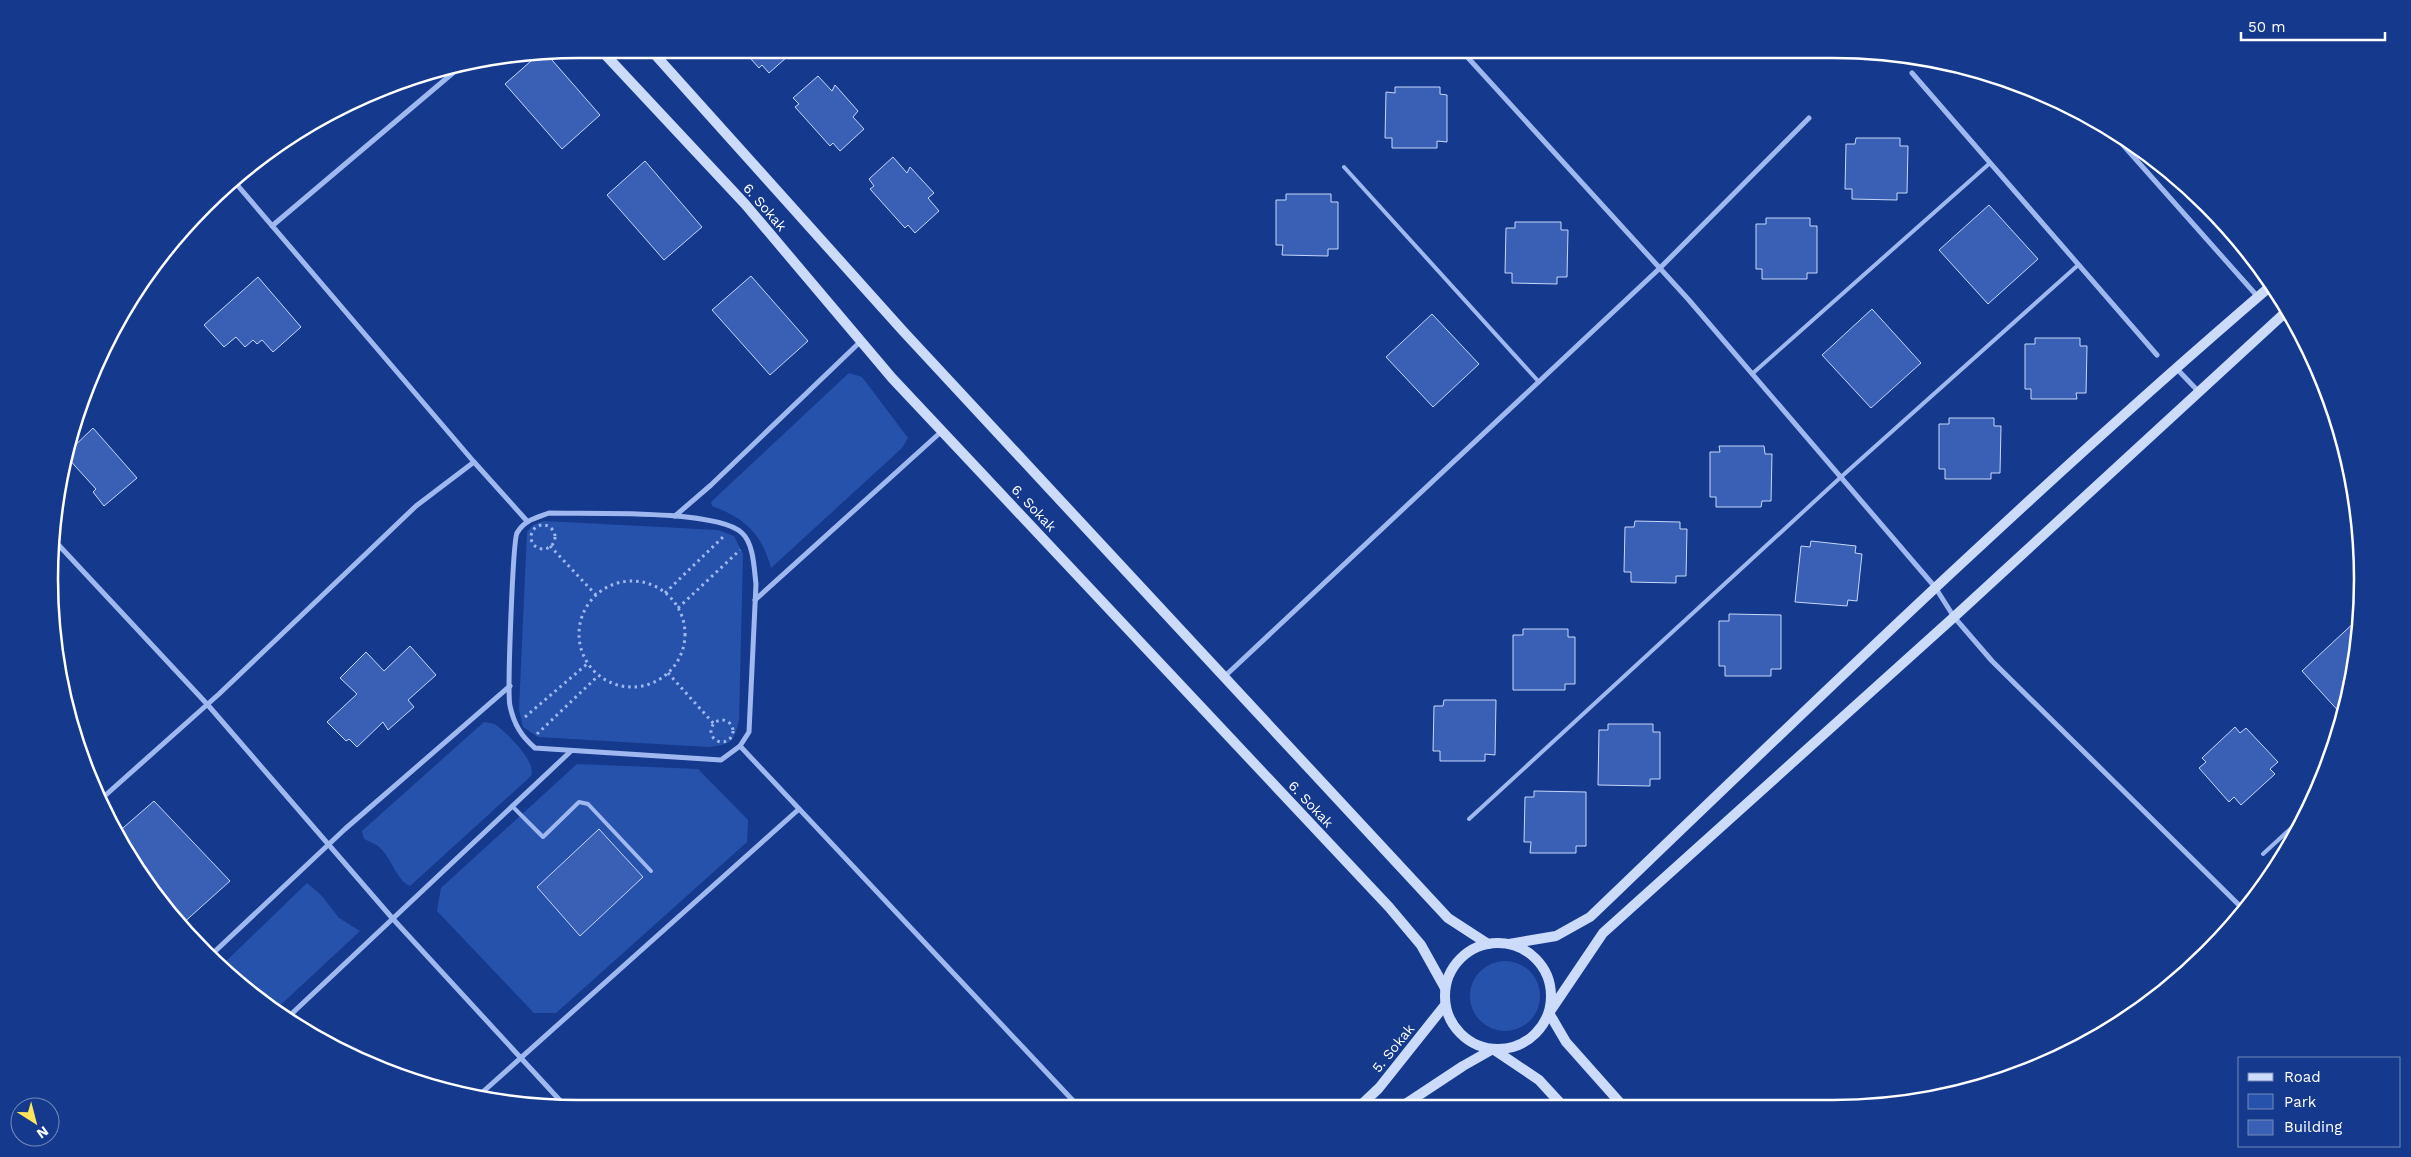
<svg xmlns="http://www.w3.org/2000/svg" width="2411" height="1157" font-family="'Work Sans',sans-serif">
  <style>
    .green { fill: #2752ac }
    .building { fill: #3960b4; stroke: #c5d7fc }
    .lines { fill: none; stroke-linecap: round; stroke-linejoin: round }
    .path { stroke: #9fb9f0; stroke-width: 3; stroke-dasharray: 2.5 4; stroke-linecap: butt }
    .lane { stroke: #9fb9f0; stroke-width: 4 }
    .street { stroke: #9fb9f0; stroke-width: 5 }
    .secondary { stroke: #cddbfb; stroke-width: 10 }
    .labels { text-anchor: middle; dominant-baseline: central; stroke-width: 4; stroke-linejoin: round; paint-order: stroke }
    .street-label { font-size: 14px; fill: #fff; stroke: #153a8d }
    .rim { fill: none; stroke: #fff; stroke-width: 2.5 }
  </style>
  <rect width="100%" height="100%" fill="#153a8d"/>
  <g class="green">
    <path d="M849,373L862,377L908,438L902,448L771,568C762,534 745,518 712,506L711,502Z"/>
    <path d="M544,521L718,530L734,536L743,554L739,721C733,744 731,744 708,747L538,737L523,727L519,710L527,532L533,525Z"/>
    <path d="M484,722C489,723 493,723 496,725C508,734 537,762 531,776L410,886C395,879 392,857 378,846C374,843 368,841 364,839L362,831Z"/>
    <polygon points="577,764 698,769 748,820 747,842 556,1013 534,1013 437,911 441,888"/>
    <polygon points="307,883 322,896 339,918 360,931 274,1011 229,977 220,967"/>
    <circle cx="1505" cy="996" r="35"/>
  </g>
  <g class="building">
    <polygon points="742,49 796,49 769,73 762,65 759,68"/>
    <polygon points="545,52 600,115 562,149 505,84 540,53"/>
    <polygon points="818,76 832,91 835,85 858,111 853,117 864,129 840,151 833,143 830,146 795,107 799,104 793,98"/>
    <polygon points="1395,87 1440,87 1440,94 1447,95 1447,142 1437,141 1437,148 1392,148 1392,138 1385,138 1386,92 1395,93"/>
    <polygon points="1856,138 1900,138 1900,146 1908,146 1907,193 1897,193 1897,200 1852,199 1852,189 1845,189 1846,144 1855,144"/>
    <polygon points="893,157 907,173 910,167 934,193 928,198 939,211 915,233 908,225 905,228 870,189 874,186 869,179"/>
    <polygon points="645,161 702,227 664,260 607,195"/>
    <polygon points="1286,194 1331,194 1331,202 1338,202 1338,249 1328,249 1328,256 1282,255 1283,245 1276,245 1276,200 1286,200"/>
    <polygon points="1989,205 2038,259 1988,304 1939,250"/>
    <polygon points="1766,218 1810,218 1810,226 1817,226 1817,273 1807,273 1807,279 1762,279 1762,269 1756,269 1756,224 1766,224"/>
    <polygon points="1515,222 1561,222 1561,230 1568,230 1567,277 1557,277 1557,284 1512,283 1512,273 1505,273 1506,228 1515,228"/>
    <polygon points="751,276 808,341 770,375 712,310"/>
    <polygon points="258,277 301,327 273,352 262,340 257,344 253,340 245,347 236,337 224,347 204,325"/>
    <polygon points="1872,309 1921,363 1871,408 1822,355"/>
    <polygon points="1432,314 1479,364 1433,407 1386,357"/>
    <polygon points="2035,338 2080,338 2080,346 2087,346 2086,393 2076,393 2077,399 2031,399 2031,389 2025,389 2025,344 2035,344"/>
    <polygon points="1949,418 1994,418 1994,426 2001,426 2000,473 1991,473 1991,479 1945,479 1945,469 1939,469 1939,424 1949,424"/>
    <polygon points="93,428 137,478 104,506 93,492 96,489 65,455"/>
    <polygon points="1719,446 1764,446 1765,454 1772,454 1771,501 1762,501 1761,507 1716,507 1716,497 1710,497 1710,452 1720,452"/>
    <polygon points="1635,521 1680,522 1680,529 1687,529 1686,576 1676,576 1676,583 1631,582 1631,572 1624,572 1625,527 1634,527"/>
    <polygon points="1811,541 1856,546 1855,553 1862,554 1857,601 1848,600 1847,606 1795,602 1801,546 1810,547"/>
    <polygon points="1729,614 1781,615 1781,669 1771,669 1771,676 1725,676 1725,666 1719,666 1719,621 1729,621"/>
    <polygon points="2358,619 2352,682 2342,715 2302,671"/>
    <polygon points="1523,629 1568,629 1568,637 1575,637 1575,684 1565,684 1565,690 1513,690 1513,635 1523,635"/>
    <polygon points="410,646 436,675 408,700 414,707 388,730 383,722 357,747 349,739 346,741 327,722 357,694 340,678 366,652 384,671"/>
    <polygon points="1444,700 1496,700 1495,755 1485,754 1485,761 1440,761 1440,751 1433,751 1434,706 1443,706"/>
    <polygon points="1608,724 1653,724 1653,732 1660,732 1660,779 1650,779 1650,786 1598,785 1599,730 1608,730"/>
    <polygon points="2235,727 2240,733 2246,728 2278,762 2270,769 2275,774 2241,805 2234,797 2229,802 2199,768 2206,762 2202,758"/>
    <polygon points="1534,791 1586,792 1586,846 1576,846 1576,853 1530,853 1531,842 1524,842 1525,797 1534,797"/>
    <polygon points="154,801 230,881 181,925 158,901 116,834"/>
    <polygon points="599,829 643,877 580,936 537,887"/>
  </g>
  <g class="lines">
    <g class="path">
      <circle cx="543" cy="537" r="12"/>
      <polyline points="550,546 596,595"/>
      <circle cx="632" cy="634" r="53"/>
      <polyline points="665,593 724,536"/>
      <polyline points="678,608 740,550"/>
      <polyline points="668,673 714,724"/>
      <polyline points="525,717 587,664"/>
      <circle cx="722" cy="731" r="11"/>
      <polyline points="537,734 598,676"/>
    </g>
    <g class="lane">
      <polyline points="1344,167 1539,382"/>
      <polyline points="1752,374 1990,163"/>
      <polyline points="512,806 543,837 579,802 588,804 651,871"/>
      <polyline points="1469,819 1841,477 2077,266"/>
      <polyline points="2263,854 2300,820"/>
    </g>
    <g class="street">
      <polyline points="1460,49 1688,299 1935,587 1954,617 1992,661 2244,910"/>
      <polyline points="1912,73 2157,355"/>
      <polyline points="2108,128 2258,297"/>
      <polyline points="233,180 474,462 527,521"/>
      <polyline points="272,226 467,61"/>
      <polyline points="2176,368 2199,392"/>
      <path d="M549,513C588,514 716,509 742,533C754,544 754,569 756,584L749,732L740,746L721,760L535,748C521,736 514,724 510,706C507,693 513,541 517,533C524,520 536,518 549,513Z"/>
      <polyline points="675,516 711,485 861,341"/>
      <polyline points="53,539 207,704 393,919 566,1107"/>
      <polyline points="755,600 942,431"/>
      <polyline points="1224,677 1660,268 1809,118"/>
      <polyline points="740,746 1079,1107"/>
      <polyline points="99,801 219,694 416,506 474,462"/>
      <polyline points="210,956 345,829 510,686"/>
      <polyline points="285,1020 571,751"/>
      <polyline points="476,1098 799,809"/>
    </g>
    <g class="secondary">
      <polyline points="600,49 745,204 892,378 1389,907 1421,945 1445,988"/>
      <polyline points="650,49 903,331 1448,918 1488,944"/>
      <circle cx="1498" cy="996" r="53"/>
      <path d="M1509,944L1556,936L1590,917C1814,702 2037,486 2273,284"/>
      <polyline points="1404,1105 1463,1066 1493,1049 1539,1080 1562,1105"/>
      <polyline points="1622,1105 1566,1042 1549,1013 1603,933 1954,617 2287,311"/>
      <polyline points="1360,1106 1379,1088 1445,1005"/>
    </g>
  </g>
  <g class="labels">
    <g class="street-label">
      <text transform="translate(765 207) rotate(49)">6. Sokak</text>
      <text transform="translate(1034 508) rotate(47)">6. Sokak</text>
      <text transform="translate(1311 804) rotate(47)">6. Sokak</text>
      <text transform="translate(1393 1048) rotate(-51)">5. Sokak</text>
    </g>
  </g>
  <path d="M0 0H2411V1157H0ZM579 58H1833A521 521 0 0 1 2354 579V579A521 521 0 0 1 1833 1100H579A521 521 0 0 1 58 579V579A521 521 0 0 1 579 58Z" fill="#153a8d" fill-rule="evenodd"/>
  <path class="rim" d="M579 58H1833A521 521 0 0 1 2354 579V579A521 521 0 0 1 1833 1100H579A521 521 0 0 1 58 579V579A521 521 0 0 1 579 58Z"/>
  <rect x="2238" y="1057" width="162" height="90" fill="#153a8d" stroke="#7389bb"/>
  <rect x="2248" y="1073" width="25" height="8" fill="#cddbfb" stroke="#7389bb"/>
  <text x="2284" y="1082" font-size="15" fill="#ffffff">Road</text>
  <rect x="2248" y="1094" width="25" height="15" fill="#2752ac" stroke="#7389bb"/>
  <text x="2284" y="1107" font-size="15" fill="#ffffff">Park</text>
  <rect x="2248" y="1120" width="25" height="15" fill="#3960b4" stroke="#7389bb"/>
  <text x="2284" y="1132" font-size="15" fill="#ffffff">Building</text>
  <g transform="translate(35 1122) rotate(144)"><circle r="24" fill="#153a8d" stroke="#7389bb"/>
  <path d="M0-4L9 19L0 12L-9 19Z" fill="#ffe55e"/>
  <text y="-8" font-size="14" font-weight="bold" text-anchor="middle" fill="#ffffff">N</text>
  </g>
  <path d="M2241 32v8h144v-8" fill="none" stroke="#ffffff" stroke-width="2.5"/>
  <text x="2248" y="32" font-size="15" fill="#ffffff" stroke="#153a8d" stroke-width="4" paint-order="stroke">50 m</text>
</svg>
